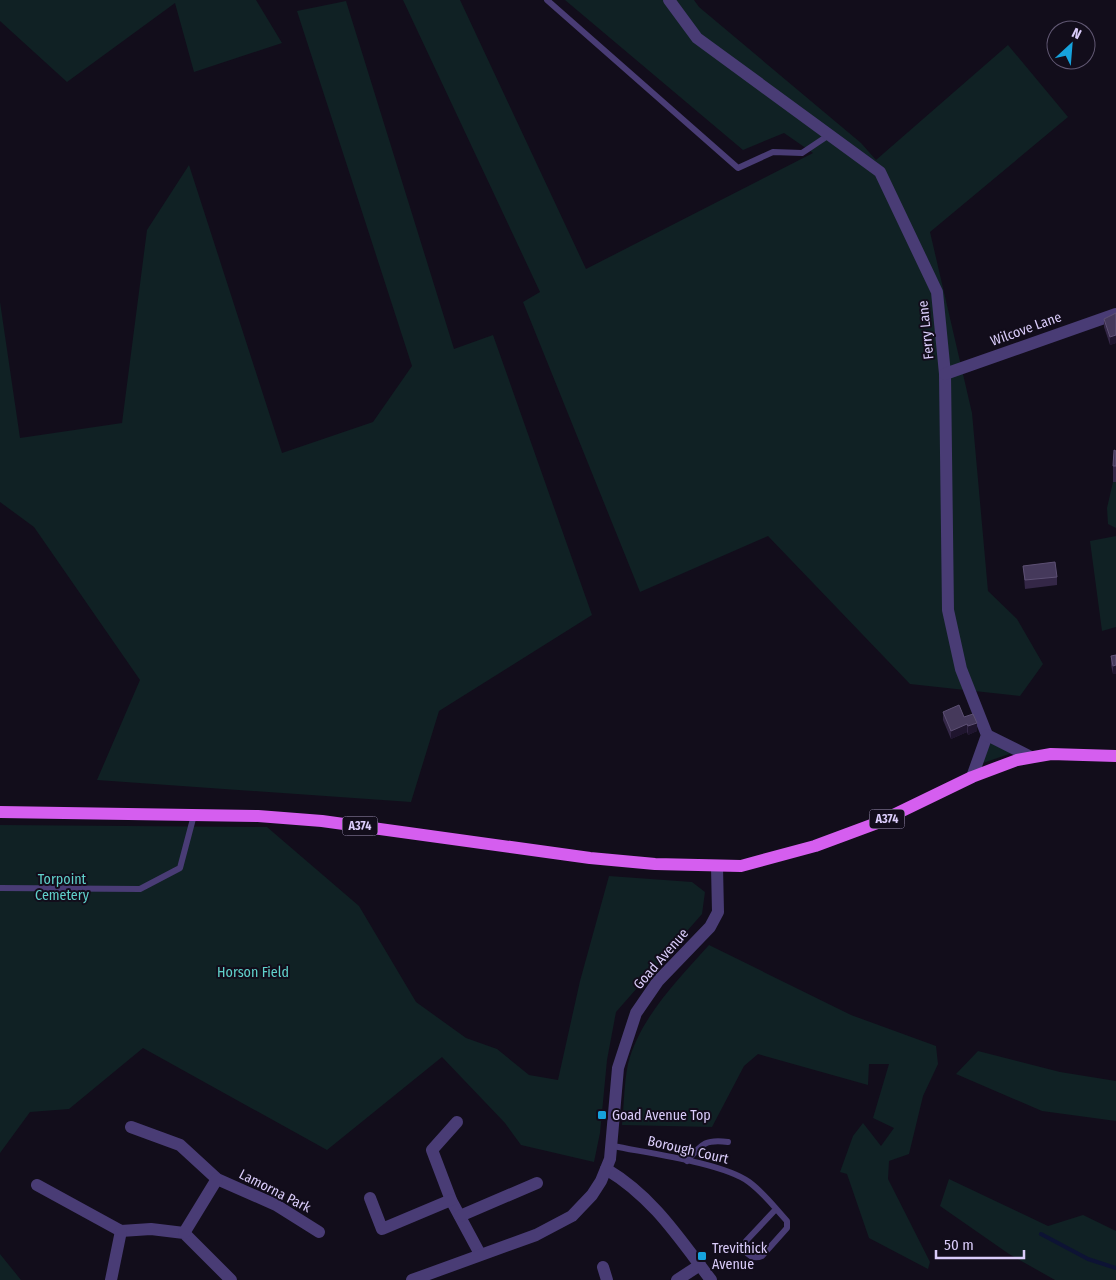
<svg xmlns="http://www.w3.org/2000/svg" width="1116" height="1280" font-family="'Fira Sans Condensed',sans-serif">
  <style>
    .green { fill: #102124 }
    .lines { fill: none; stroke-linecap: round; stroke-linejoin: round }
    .stream { stroke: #0d1334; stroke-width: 4 }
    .service { stroke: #493c75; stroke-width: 6 }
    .minor { stroke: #493c75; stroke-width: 12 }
    .tertiary { stroke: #493c75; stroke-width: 12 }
    .primary { stroke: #d55eef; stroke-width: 12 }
    .wall { fill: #342747 }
    .shaded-wall { fill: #1f152e }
    .building { fill: #45395b; stroke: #5d5074 }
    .poi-dot { fill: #16a2dc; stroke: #120d1b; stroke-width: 2 }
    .labels { text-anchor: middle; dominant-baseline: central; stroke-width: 4; stroke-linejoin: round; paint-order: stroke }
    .shield { fill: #120d1b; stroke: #9e93b7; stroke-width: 1 }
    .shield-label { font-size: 12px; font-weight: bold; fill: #daccfa }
    .street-label { font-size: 14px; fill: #daccfa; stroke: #120d1b }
    .park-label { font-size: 14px; fill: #60d1cb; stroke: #120d1b }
    .poi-label { font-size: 14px; fill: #daccfa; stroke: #120d1b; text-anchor: start }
  </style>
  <rect width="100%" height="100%" fill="#120d1b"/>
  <g class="green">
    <polygon points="0,0 256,0 282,43 194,72 175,3 67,82 0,21"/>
    <polygon points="403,0 460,0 586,269 813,153 784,133 743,150 565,0 694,0 699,7 861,143 876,160 1008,45 1068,117 930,232 972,413 988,591 1017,619 1043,664 1020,696 910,684 768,536 640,592 523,302 540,292"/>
    <polygon points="346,1 454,349 493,335 592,615 439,711 411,802 97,780 140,680 34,527 0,502 0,302 20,438 122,423 147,230 189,165 282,453 373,422 412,366 297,11"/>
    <polygon points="1113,482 1116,482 1116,528 1108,524 1107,508"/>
    <polygon points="1116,536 1116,627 1102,631 1090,541"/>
    <polygon points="991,742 1012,753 980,764"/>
    <polygon points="0,825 267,827 359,906 416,1002 466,1038 497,1049 529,1075 558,1080 580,981 609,876 692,882 705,892 702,914 616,1012 607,1060 600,1133 594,1162 521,1145 505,1123 442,1057 327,1150 143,1048 69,1109 30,1112 0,1153"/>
    <path d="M709,945L851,1015L936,1046L938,1064L923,1096L909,1154L889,1161L888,1179L930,1262L928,1269L869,1238L847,1174L840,1172L853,1136L863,1123L881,1146L894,1128L873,1118L889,1064H869L868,1085L758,1054L744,1066L712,1127L622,1125C624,1105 624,1083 628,1064C640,1017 678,980 709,945Z"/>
    <polygon points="978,1051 1060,1072 1116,1081 1116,1121 1042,1111 956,1074"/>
    <polygon points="949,1179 1048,1226 1083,1215 1116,1231 1116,1280 1055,1280 1009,1254 940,1206"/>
    <polygon points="0,1254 21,1280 0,1280"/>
  </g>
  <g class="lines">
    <polyline class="stream" points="1041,1234 1088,1259 1116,1268"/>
    <g class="service">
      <polyline points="547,0 738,168 773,152 802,153 829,135"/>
      <polyline points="0,888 140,889 180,868 194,815"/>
      <path d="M613,1146C647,1153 723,1163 749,1182C764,1193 775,1208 787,1221V1228L762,1256C755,1259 750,1257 745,1251L746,1241L776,1209"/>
      <path d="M687,1161C702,1144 705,1139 728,1142"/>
    </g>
    <g class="minor">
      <polyline points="669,0 697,38 880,172 937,292 945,374 948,610 961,669 987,735 972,777"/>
      <polyline points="945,374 1116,314"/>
      <polyline points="987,735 1031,757"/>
      <polyline points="457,1122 432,1150 451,1200 480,1254"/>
      <polyline points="131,1127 180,1145 217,1179 276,1205 319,1232"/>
      <polyline points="37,1185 121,1231 151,1229 184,1233 231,1280"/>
      <polyline points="370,1198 382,1229 451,1200"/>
      <polyline points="460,1216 537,1183"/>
      <polyline points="184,1233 217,1179"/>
      <polyline points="603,1267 607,1280"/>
      <polyline points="111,1280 121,1231"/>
      <polyline points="677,1280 700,1265"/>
    </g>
    <g class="tertiary">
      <path d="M606,1169C653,1197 679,1238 711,1280"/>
      <polyline points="412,1280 536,1235 572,1216 592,1195 601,1181 610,1159 618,1068 636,1013 658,981 710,927 718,912 717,867"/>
    </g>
    <polyline class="primary" points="0,812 258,816 322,821 590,858 655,864 741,866 815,846 877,823 972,777 1017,760 1051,754 1116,756"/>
  </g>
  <g class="wall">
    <polygon points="1116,313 1116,343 1110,345 1104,327 1104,319"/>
    <polygon points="1116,451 1116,482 1113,482 1113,466"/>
    <polygon points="1023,566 1057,577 1057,585 1025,589"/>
    <polygon points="1116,655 1113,674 1111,665 1111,656"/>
    <polygon points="943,712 964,717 977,731 968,735 967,732 951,739 943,720"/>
  </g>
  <g class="shaded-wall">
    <polygon points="1116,335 1116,343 1110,345 1110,337"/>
    <polygon points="1116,665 1116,674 1113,674 1113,666"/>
    <polygon points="977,723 977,731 968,735 968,726"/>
    <polygon points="967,724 967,732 951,739 951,731"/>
  </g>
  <g class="building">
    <polygon points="1116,313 1116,335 1110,337 1104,319"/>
    <polygon points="1114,450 1116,451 1116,466 1113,466"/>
    <polygon points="1055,562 1057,577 1025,580 1023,566"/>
    <polygon points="1116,655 1116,665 1113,666 1111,656"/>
    <polygon points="959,705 964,717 973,714 977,723 968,726 967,724 951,731 943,712"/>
  </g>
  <g class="poi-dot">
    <rect x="597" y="1110" width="10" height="10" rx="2.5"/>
    <rect x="697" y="1251" width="10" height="10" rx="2.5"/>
  </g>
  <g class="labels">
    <g class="shield">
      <rect x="869.5" y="809.5" width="35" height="19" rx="4"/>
      <rect x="342.5" y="816.5" width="35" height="19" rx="4"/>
    </g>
    <g class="shield-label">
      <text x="887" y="819">A374</text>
      <text x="360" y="826">A374</text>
    </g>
    <g class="street-label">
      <text transform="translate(1026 329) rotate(-20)">Wilcove Lane</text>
      <text transform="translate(926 330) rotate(-96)">Ferry Lane</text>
      <text transform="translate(661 959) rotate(-49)">Goad Avenue</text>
      <text transform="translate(688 1150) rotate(13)">Borough Court</text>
      <text transform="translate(275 1191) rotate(27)">Lamorna Park</text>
    </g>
    <g class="park-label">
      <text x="62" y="879">Torpoint<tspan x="62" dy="16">Cemetery</tspan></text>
      <text x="253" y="972">Horson Field</text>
    </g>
    <g class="poi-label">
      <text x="612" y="1115">Goad Avenue Top</text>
      <text x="712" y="1248">Trevithick<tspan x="712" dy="16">Avenue</tspan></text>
    </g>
  </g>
  <g transform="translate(1071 45) rotate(26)"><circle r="24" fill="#120d1b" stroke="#625974"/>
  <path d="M0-4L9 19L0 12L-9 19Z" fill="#16a2dc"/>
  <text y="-8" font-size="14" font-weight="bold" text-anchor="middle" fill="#daccfa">N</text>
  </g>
  <path d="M936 1250v8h88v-8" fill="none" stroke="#daccfa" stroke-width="2.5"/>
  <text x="944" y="1250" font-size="15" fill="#daccfa" stroke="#120d1b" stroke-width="4" paint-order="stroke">50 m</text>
</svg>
